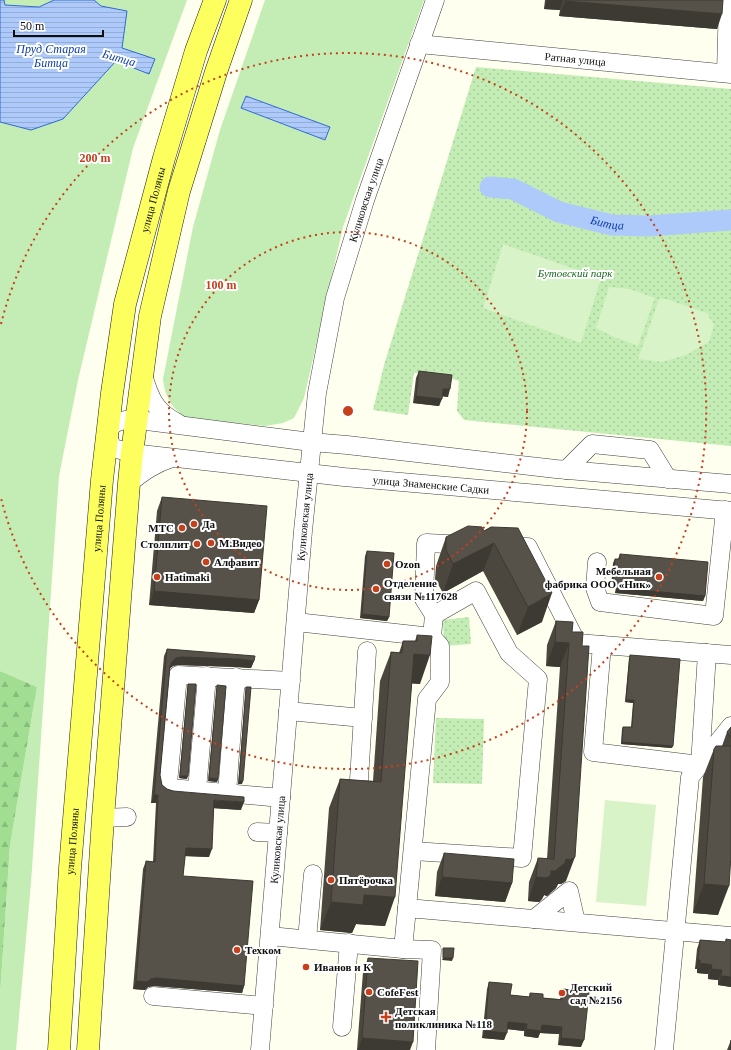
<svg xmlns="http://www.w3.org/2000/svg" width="731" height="1050" font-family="Georgia,serif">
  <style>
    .grass { fill: #c3edb4; fill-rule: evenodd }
    .forest { fill: url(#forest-firs) }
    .park { fill: url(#park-dots) }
    .pitch { fill: #d8f3c7 }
    .water { fill: url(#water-rules); stroke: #3069d7 }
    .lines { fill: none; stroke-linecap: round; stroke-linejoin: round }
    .river { stroke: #aecafb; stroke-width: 21 }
    .minor-casing { stroke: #404040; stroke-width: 19 }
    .major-casing { stroke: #1e1e1e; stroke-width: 23 }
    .minor { stroke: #fff; stroke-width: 18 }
    .major { stroke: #fdff5e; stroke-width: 22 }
    .wall { fill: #4b473f }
    .shaded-wall { fill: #3d3933 }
    .building { fill: #575249; stroke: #3d3933 }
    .ring { fill: none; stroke: #c83f1b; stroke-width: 2; stroke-dasharray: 2 4 }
    .poi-dot { fill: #c83f1b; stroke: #fff; stroke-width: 1.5 }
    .labels { text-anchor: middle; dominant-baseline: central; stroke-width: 4; stroke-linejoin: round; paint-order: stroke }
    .street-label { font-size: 11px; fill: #0d0d0d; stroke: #fff }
    .park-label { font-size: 11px; font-style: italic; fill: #196a1d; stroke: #fff }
    .poi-label { font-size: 11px; font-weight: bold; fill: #0d0d0d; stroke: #fff; text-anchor: start }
    .water-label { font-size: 12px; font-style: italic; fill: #0d3da9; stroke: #fff }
    .centre { fill: #c83f1b; stroke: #fff; stroke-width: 2 }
    .ring-label { font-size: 12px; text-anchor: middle; font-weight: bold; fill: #c83f1b; stroke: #fff; stroke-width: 4; stroke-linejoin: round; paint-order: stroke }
  </style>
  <defs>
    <pattern id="forest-firs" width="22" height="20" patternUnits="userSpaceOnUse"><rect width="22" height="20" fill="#a1de92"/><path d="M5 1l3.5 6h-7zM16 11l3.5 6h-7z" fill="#89bd7d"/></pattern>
    <pattern id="park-dots" width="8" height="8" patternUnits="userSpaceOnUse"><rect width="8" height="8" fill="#c3edb4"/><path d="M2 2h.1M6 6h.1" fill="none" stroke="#a6ca9a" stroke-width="1.8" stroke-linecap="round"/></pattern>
    <pattern id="water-rules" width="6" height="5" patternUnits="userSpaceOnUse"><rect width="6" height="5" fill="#aecafb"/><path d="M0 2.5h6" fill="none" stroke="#94acd6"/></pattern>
  </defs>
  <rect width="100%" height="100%" fill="#feffee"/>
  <g class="grass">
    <polygon points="0,0 187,0 133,148 78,380 59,476 31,883 16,1050 0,1050 0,995 10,845 37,687 0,671"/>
    <path d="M265,0H424L343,227L304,398L294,418L283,423L265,426L186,418C171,407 165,397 163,379L193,227L220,130ZM246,96L329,127L325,140L241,108Z"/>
  </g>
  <polygon class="forest" points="0,671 37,687 10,845 0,995"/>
  <g class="park">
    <polygon points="476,67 731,89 731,446 464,420 457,411 459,381 440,375 414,373 408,415 373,410 384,365"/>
    <polygon points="469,617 471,644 444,646 443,620"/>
    <polygon points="436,718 484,719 482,784 433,783"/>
  </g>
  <g class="pitch">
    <polygon points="503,244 601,278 581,343 483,308"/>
    <polygon points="609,287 630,289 655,298 638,346 614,337 596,328"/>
    <polygon points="659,299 666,299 707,313 714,325 709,342 686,355 662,362 638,359"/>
    <polygon points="605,800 656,805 646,906 596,902"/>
  </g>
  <g class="water">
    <polygon points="0,0 4,0 5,5 39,7 54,0 94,0 101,6 127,11 122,48 155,59 149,74 116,61 63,119 31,130 0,122"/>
    <polygon points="246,96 330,127 325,140 241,108"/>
  </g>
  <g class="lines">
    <path class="river" id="s1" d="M490,187L513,189L559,212L612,225L648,226L731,220"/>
    <g class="minor-casing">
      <g id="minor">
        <path id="s2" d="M419,44L731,74"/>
        <polyline points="726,73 728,0"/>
        <path d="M143,375C150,398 155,412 178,423"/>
        <polyline points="566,470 592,444 650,450 668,479"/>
        <path d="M129,483C144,471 154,464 172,458"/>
        <path id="s3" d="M731,484L556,469L347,445L311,442L131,419C120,421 113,422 107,431L109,440L113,448L132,453L344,477L731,511"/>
        <polyline points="504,546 528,547 577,643 731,655"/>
        <polyline points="597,562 595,588 600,602 714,616 725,510"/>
        <polyline points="296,622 432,637"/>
        <polyline points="602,645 593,752 700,765 707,653"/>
        <polyline points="288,711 363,718"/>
        <polyline points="197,790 207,676"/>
        <polyline points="227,793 236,677"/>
        <polyline points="358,796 367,651"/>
        <polyline points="281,798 171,788 168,787 168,784 178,675 291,681"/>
        <polyline points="103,818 127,817"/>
        <polyline points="257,832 278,833"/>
        <polyline points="413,851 522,858 538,679 509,653 476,591 434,615"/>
        <polyline points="407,908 427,699 440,682 440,646 432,637 434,615 424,599 426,543 469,545"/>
        <polyline points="534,919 569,891 576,922"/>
        <polyline points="270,936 403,949 407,908 731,936"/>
        <polyline points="307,939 313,874"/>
        <polyline points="403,949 432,950 426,1050"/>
        <polyline points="153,996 264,1006"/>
        <polyline points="342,1027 349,943"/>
        <path id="s4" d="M260,1050L303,531L317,393L335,298L365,200L435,0"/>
        <polyline points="664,1050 690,777 731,726"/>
      </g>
    </g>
    <g class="major-casing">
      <g id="major">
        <path id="s5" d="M59,1050L70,868L102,480L112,393L125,304L164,158L196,51L215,0"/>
        <polyline points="88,1050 103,818 129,483 132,453 150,316 179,191 216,72 241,0"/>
      </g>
    </g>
    <use href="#minor" class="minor"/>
    <use href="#major" class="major"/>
  </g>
  <g class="wall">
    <polygon points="545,0 723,0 717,29 559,16 560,10 544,9"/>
    <polygon points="419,371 448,397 442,396 439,406 413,403 416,378"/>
    <polygon points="162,497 259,600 254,613 149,605 157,511"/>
    <polygon points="491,527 542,622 517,635 483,571 443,593 435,579 436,566 446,537 484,531"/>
    <polygon points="367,551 389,617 387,621 360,618 365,556"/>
    <polygon points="620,554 705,596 703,601 615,593 616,587 611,587 613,563 615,559 618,559"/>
    <polygon points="556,621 572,632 566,881 561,884 558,884 556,888 547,896 544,895 542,899 539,902 528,901 529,882 538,858 547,859 560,667 546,666 547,645"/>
    <polygon points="417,635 420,684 412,683 385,926 356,924 352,933 320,930 329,808 340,779 373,781 380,681 391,652 399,653 403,641 415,641"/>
    <polygon points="167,649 254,661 251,668 236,667 178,665 173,666 170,668 160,775 162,785 167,789 241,810 214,808 209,857 185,856 183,876 244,986 242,993 154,986 148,987 145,990 133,989 143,869 146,861 153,862 156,803 151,803 164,656"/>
    <polygon points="630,655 672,748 621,744 622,729 623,727 631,727 633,703 625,702 629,658"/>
    <polygon points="188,684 187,779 179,778 188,686"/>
    <polygon points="217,685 218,779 217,782 208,781 217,688"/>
    <polygon points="246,687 242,784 238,784 246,689"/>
    <polygon points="731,727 731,855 718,915 693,913 703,777 714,749 722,746 727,732"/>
    <polygon points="444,853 512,883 505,902 435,896 437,872"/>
    <polygon points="726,939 731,987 718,985 718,980 708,979 708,974 697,973 697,969 695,969 697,949 700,940 725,942"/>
    <polygon points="368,958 410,1050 357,1050 363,972"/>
    <polygon points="489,982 510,995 529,997 530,993 543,998 560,999 561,996 563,989 581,1047 558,1045 559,1034 540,1033 538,1038 524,1036 524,1031 507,1029 504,1040 482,1038 487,989"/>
    <polygon points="731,1039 731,1050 727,1050 731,1040"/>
  </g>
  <g class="shaded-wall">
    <polygon points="547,0 563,0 560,10 544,9"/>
    <polygon points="565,1 722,14 717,29 559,16"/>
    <polygon points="443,389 450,389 448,397 440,396"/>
    <polygon points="416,396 442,399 439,406 413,403"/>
    <polygon points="494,543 483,571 443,593 453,564"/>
    <polygon points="613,582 617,582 616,587 611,587"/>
    <polygon points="617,588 705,596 703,601 615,593"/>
    <polygon points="154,591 259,600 254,613 149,605"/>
    <polygon points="552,593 542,622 517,635 528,607"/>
    <polygon points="362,614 389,617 387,621 360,618"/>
    <polygon points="555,642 569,643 560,667 546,666"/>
    <polygon points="414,654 430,655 420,684 403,683"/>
    <polygon points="181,657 239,659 254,661 251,668 236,667 178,665 173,666 169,669 172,662 176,658"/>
    <polygon points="626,700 634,700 633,703 625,702"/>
    <polygon points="622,742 673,746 672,748 621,744"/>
    <polygon points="180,776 188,776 187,779 179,778"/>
    <polygon points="209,778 218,779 217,782 208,781"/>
    <polygon points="239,781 243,781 242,784 238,784"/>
    <polygon points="154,795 158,795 156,803 151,803"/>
    <polygon points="214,800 244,802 241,810 211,808"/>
    <polygon points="186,848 212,849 209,857 183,856"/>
    <polygon points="575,857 566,881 561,884 558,884 556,888 547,896 544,895 542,899 539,902 528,901 536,877 551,871 566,859"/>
    <polygon points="442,877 512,883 505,902 435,896"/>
    <polygon points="704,884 729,886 718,915 693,913"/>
    <polygon points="364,895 395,897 385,926 356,924 352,933 320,930 331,902"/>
    <polygon points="443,958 453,958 452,961 442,960"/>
    <polygon points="698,960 700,960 697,969 695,969"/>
    <polygon points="700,963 712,965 708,974 697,973"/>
    <polygon points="711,969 722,970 718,980 708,979"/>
    <polygon points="721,976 731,977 731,987 718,985"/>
    <polygon points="157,978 244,986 242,993 154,986 148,987 145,990 133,989 136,981"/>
    <polygon points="508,1022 527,1024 524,1031 506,1029"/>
    <polygon points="542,1025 562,1027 559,1034 540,1033 538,1038 524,1036 526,1029"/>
    <polygon points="485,1031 507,1033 504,1040 482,1038"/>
    <polygon points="362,1038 413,1042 410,1050 358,1050"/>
    <polygon points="561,1038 584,1040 581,1047 558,1045"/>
  </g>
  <g class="building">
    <polygon points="565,0 723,0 722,14 565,1"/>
    <polygon points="419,371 452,375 450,389 443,389 442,399 416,396"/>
    <polygon points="162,497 267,506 259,600 154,591"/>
    <polygon points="468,526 482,527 484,531 491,527 518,528 552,593 528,607 494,543 453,564 446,550 446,537"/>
    <polygon points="367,551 394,553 389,617 362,614"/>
    <polygon points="620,554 708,562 705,596 617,588 617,582 613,582 615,559 620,559"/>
    <polygon points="556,621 573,622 572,632 583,632 582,646 589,646 575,857 570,860 566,859 565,863 555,871 551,871 551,875 547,878 536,877 538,858 554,859 569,643 555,642"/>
    <polygon points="417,635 432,636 430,655 414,654 395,897 364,895 363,905 331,902 340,779 381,782 391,652 402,653 403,641 417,641"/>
    <polygon points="167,649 255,656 254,661 239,659 181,657 176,658 172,662 170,666 160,775 162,785 167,789 173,791 244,797 244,802 214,800 212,849 186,848 183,876 253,881 244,986 157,978 151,979 147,982 136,981 146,861 155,862 158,795 154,795"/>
    <polygon points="630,655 680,659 673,746 622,742 623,727 632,727 634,700 626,700"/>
    <polygon points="188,684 196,684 188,776 180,776"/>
    <polygon points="217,685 226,686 218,779 209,778"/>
    <polygon points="246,687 251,687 243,781 239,781"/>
    <polygon points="731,727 731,738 727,732"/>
    <polygon points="716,746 731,746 731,855 729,886 704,884 714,749"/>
    <polygon points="444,853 514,859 512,883 442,877"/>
    <polygon points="726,939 731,940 731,977 721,976 722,970 711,969 712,965 700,963 700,960 698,960 700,940 726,942"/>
    <polygon points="443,948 454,948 453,958 443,958"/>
    <polygon points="368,958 418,961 413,1042 362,1038"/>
    <polygon points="489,982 512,984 510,995 530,997 530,993 543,994 543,998 562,1000 563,989 589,992 584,1040 561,1038 562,1027 542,1025 541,1031 526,1029 527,1024 508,1022 507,1033 485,1031"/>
    <polygon points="731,1040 731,1050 730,1050"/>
  </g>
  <g class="ring">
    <circle cx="348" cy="411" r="179"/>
    <path d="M1 324A358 358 0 1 1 1 498"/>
  </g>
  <g class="poi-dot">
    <circle cx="194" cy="524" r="4"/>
    <circle cx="182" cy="528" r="4"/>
    <circle cx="211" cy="543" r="4"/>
    <circle cx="197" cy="544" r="4"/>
    <circle cx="206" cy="562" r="4"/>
    <circle cx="387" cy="564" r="4"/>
    <circle cx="157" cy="577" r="4"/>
    <circle cx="659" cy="577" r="4"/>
    <circle cx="376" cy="589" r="4"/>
    <circle cx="331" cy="880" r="4"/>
    <circle cx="237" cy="950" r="4"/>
    <circle cx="306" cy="967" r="4"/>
    <circle cx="369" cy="992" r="4"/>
    <circle cx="562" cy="993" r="4"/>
    <path d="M384 1011h4v4h4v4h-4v4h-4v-4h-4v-4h4z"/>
  </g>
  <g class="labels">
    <g class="street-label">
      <text stroke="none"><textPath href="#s2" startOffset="157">Ратная улица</textPath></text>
      <text stroke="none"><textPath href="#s5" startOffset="857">улица Поляны</textPath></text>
      <text stroke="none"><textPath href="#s4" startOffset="859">Куликовская улица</textPath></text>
      <text stroke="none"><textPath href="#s3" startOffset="970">улица Знаменские Садки</textPath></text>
      <text stroke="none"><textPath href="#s4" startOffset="535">Куликовская улица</textPath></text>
      <text stroke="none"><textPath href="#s5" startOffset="533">улица Поляны</textPath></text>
      <text stroke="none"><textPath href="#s4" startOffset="211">Куликовская улица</textPath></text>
      <text stroke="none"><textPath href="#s5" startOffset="209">улица Поляны</textPath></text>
    </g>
    <g class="park-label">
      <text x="575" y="273">Бутовский парк</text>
    </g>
    <g class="poi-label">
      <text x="202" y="524">Да</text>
      <text x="174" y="528" text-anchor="end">МТС</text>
      <text x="219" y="543">М.Видео</text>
      <text x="189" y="544" text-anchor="end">Столплит</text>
      <text x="214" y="562">Алфавит</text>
      <text x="395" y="564">Ozon</text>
      <text x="651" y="571" text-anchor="end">Мебельная<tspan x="651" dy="13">фабрика ООО «Ник»</tspan></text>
      <text x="165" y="577">Hatimaki</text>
      <text x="384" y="583">Отделение<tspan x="384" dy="13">связи №117628</tspan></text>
      <text x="339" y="880">Пятёрочка</text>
      <text x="245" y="950">Техком</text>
      <text x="314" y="967">Иванов и К</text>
      <text x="570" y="987">Детский<tspan x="570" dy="13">сад №2156</tspan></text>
      <text x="377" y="992">CofeFest</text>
      <text x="395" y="1011">Детская<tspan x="395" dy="13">поликлиника №118</tspan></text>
    </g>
    <g class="water-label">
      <text x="51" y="49">Пруд Старая<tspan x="51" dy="14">Битца</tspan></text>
      <text transform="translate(119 58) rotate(16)">Битца</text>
      <text stroke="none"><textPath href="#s1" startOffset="124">Битца</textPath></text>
    </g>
  </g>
  <circle cx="348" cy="411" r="6" class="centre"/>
  <g class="ring-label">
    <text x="95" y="162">200 m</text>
    <text x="221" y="289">100 m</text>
  </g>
  <path d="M14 30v6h89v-6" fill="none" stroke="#0d0d0d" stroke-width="2"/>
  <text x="20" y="30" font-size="12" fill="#0d0d0d" stroke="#ffffff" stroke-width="3" paint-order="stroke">50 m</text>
</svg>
